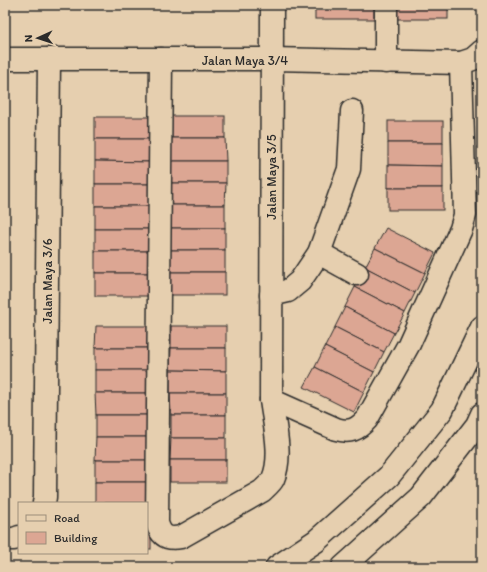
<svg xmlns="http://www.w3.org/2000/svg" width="487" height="572" font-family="Itim,sans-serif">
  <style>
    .building { fill: #dca693; stroke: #2b2b2b }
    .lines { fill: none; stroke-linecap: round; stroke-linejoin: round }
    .minor-casing { stroke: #2b2b2b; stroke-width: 25 }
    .minor { stroke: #e6cfaf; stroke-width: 22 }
    .labels { text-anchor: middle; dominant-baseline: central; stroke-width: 4; stroke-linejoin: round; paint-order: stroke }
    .street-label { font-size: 13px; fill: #2b2b2b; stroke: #e6cfaf }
  </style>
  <rect width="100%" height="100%" fill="#e6cfaf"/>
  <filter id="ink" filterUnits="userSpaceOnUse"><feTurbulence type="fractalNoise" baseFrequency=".025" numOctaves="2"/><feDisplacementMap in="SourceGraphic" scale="8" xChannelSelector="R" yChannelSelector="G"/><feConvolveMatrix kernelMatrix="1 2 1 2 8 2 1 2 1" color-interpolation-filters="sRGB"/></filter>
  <g filter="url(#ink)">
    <g class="building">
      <rect x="315" y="5" width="59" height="14"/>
      <rect x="390" y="5" width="58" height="14"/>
      <rect x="170" y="116" width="55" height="22"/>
      <polygon points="95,117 150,117 151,139 95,139"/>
      <rect x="388" y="121" width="55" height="22"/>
      <polygon points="170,138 225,138 226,161 170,161"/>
      <polygon points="95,139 151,139 151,162 95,161"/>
      <polygon points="388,143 443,143 443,166 388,165"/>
      <polygon points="95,161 151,162 150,184 95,184"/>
      <rect x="170" y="161" width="56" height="22"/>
      <polygon points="388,165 443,166 443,188 388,188"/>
      <polygon points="170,183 226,183 225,205 170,205"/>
      <rect x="95" y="184" width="55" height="22"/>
      <rect x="388" y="188" width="55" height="22"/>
      <rect x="170" y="205" width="55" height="23"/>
      <polygon points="95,206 150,206 151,229 95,229"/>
      <rect x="170" y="228" width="55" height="22"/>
      <polygon points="386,228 435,253 425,273 375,248"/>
      <rect x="95" y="229" width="56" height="22"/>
      <polygon points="375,248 425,273 415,293 365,267"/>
      <rect x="170" y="250" width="55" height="22"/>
      <polygon points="95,251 151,251 150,273 95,273"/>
      <polygon points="365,267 415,293 405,313 355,287"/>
      <rect x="170" y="272" width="55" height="23"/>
      <rect x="95" y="273" width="55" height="23"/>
      <polygon points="355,287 405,313 394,333 345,307"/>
      <polygon points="345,307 394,333 384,352 335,327"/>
      <polygon points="96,326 151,326 151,348 95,348"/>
      <rect x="171" y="326" width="55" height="22"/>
      <polygon points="335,327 384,352 374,372 325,347"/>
      <polygon points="325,347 374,372 364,392 315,367"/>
      <rect x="95" y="348" width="56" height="22"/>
      <polygon points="171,348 226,348 226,371 170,370"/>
      <polygon points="315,367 364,392 354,412 304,387"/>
      <rect x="95" y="370" width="56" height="23"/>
      <polygon points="170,370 226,371 226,393 170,393"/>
      <polygon points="95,393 151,393 151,415 96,415"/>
      <polygon points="170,393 226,393 226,415 171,415"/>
      <rect x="96" y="415" width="55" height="22"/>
      <rect x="171" y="415" width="55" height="23"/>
      <polygon points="96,437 151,437 151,460 95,460"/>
      <polygon points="171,438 226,438 226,460 170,460"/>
      <rect x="95" y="460" width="56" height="22"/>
      <rect x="170" y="460" width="56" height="22"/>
      <polygon points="95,482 151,482 147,503 95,503"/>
      <rect x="147" y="527" width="4" height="22"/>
    </g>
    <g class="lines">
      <g class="minor-casing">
        <g id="minor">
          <polyline points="386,5 386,62"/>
          <polyline points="5,59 272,59 461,63 473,59 482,51"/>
          <path d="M161,59L157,523C161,536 167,540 181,537L262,491C266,487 271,483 273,479C283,456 274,424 271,400L272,5"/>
          <polyline points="319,253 357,274"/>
          <polyline points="271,295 288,291 300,281 319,253 349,169 352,111"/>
          <path d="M271,400L336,429C350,433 357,430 367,419L409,344L461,229L465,215L461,63"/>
          <polyline points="44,503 45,497 49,59"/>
          <polyline points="5,539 14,539 19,537"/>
          <polyline points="277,567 316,541 389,476 442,410 482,327"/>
          <polyline points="343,567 421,497 477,425 482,414"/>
        </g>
      </g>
      <use href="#minor" class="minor"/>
    </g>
  </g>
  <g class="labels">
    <g class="street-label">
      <text x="245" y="60">Jalan Maya 3/4</text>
      <text transform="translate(271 177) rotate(-90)">Jalan Maya 3/5</text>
      <text transform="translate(47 281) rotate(-90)">Jalan Maya 3/6</text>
    </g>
  </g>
  <rect width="487" height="572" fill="none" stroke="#e6cfaf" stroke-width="20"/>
  <rect x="10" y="10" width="467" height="552" fill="none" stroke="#2b2b2b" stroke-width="1.5" filter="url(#ink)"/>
  <rect x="18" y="502" width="130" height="52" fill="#e6cfaf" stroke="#9b8d7a"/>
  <rect x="26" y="515" width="20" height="6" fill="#e6cfaf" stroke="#9b8d7a"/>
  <text x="54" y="522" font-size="12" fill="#2b2b2b">Road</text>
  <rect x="26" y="532" width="20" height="12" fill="#dca693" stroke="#9b8d7a"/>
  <text x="54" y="542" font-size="12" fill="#2b2b2b">Building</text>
  <g transform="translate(38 38) rotate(267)" stroke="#e6cfaf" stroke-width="3" paint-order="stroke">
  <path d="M0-3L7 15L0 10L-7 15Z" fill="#2b2b2b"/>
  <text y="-6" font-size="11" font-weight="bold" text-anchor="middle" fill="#2b2b2b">N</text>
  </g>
</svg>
